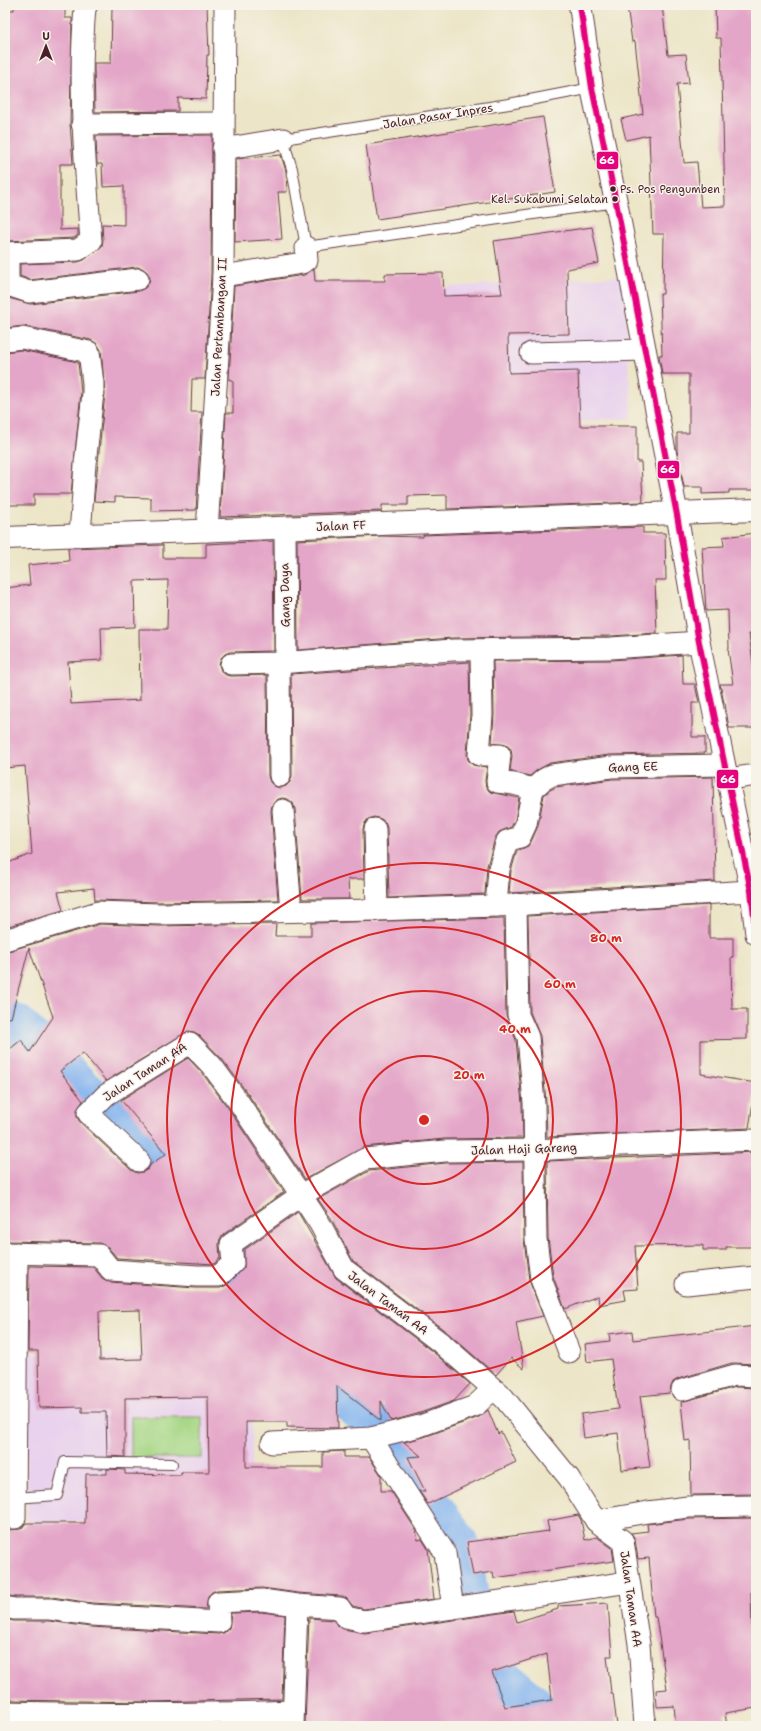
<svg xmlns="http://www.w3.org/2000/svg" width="761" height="1731" font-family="'Shantell Sans',sans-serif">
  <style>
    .built { fill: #e9d2ed }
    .green { fill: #a6d785; stroke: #787b58 }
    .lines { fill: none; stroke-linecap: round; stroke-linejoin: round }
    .river { stroke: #83b4ef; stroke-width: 39 }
    .building { fill: #e4a6c8; fill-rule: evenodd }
    .lane-casing { stroke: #623d42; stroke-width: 12 }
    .street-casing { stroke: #623d42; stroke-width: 23 }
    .secondary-casing { stroke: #623d42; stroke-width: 24 }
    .lane { stroke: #fff; stroke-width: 10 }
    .street { stroke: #fff; stroke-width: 21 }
    .secondary { stroke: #fff; stroke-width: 22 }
    .bus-1-casing { stroke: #f7f3e8; stroke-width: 9 }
    .bus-1 { stroke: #e5007d; stroke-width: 6 }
    .ring { fill: none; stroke: #d62828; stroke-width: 2 }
    .bus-dot { fill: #4a1f2b; stroke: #f7f3e8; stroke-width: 1.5 }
    .labels { text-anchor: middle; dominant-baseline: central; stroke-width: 3; stroke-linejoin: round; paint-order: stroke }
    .bus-label { font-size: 11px; fill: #4a1f2b; stroke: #f7f3e8; text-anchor: start }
    .street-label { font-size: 12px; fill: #4a1f2b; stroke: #f7f3e8 }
    .centre { fill: #d62828; stroke: #f7f3e8; stroke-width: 2 }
    .ring-label { font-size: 12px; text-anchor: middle; font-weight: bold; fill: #d62828; stroke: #f7f3e8; stroke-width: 3; stroke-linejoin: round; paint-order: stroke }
    .line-badge { stroke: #f7f3e8; stroke-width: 1.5 }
    .badge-label { font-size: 11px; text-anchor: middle; font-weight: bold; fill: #fff }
  </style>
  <rect width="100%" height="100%" fill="#f7f3e8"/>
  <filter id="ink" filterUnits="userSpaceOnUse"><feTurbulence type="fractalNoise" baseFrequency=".025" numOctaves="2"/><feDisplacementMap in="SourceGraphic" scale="8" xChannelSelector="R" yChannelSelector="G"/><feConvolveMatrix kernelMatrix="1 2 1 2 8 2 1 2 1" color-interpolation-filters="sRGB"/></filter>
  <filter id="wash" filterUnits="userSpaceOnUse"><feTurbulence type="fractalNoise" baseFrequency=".012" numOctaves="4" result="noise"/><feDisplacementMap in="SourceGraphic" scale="16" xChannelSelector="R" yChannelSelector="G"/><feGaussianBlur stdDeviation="0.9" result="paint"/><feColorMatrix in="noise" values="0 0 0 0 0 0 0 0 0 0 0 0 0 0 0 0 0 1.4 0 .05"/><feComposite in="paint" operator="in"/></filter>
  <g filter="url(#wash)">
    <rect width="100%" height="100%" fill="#ece5c7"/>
    <g class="built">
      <polygon points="623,276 632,418 453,430 444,287"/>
      <polygon points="27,1354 252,1354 252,1519 27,1522"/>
    </g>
    <rect class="green" x="131" y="1417" width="71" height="41"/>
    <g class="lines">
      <g class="river">
        <polyline points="5,1019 17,1024 118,1122 152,1149 207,1214 278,1324 310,1364 378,1429"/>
        <polyline points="397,1455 461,1546 469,1593"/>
        <polyline points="474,1625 479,1657 533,1703 538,1726"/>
      </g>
    </g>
    <g id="blocks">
      <g class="building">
        <polygon points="14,5 65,5 65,18 72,18 70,124 73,164 60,164 60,230 78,229 78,235 74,238 7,241 7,185 5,185 5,166 8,166 9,121 7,82 9,82 8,41 5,41 5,10 14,10"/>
        <polygon points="150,5 207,5 209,55 207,55 206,99 178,98 178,111 95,112 94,63 111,63 112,7 150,7"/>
        <polygon points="627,5 662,5 668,55 686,54 689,83 677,84 684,163 697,162 701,207 725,206 721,38 716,38 715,5 756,5 756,403 754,404 756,490 729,490 729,493 702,494 702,487 684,487 677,451 677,433 689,433 689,374 662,374 659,355 662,355 660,294 663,294 664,234 653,234 649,135 626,140 621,119 643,114 635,41 632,42"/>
        <polygon points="543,117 555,192 377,219 366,145"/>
        <polygon points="212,135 211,276 205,379 192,379 191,412 202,412 196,510 151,511 151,498 115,497 115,502 94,501 105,393 101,350 97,344 91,340 24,326 5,328 5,297 30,304 139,291 145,288 149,283 150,277 147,272 142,268 137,267 30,280 20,276 20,264 78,262 84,260 102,246 103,240 102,224 124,225 124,186 103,187 102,164 97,164 96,136"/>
        <polygon points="281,155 286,171 287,192 278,192 282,239 235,242 236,159"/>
        <polygon points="592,227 599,263 567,269 569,334 508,335 509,373 578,371 580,426 637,426 637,462 641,462 643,502 447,509 447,495 408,496 408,505 382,505 382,511 220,517 226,413 233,413 233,380 229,380 234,286 304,275 314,269 315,281 385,281 385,274 443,273 444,296 502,294 494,241"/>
        <polygon points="21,350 78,362 81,392 71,494 34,494 34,505 5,505 5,352"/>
        <polygon points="643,527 643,533 665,533 666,580 655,580 657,633 611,636 452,638 298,650 297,540 382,536 423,537 423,535"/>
        <polygon points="756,533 756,634 749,634 756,686 756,728 729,728 725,703 724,703 720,684 733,684 728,649 729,649 728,610 706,611 702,547 724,546 723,537"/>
        <path d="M273,541L274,651L230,652L225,654L221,658L219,664L221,671L226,675L231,676L267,675L268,776L270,782L274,786L280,788L286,786L290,782L292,776L291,674L469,662L470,715L467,754L468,760L473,765L487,767L485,781L486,787L490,792L519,798L515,820L511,827L499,832L495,838L487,866L485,894L389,898L387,828L385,822L381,819L374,817L368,819L365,823L363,829L364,879H348L349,899H302L295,809L293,803L288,799L282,798L276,800L272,805L271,811L278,900L159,902L95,900L94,888L58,892L63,910L5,927V864L32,854L25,766L5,768V588L30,585L28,565L69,561L68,548L163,545V558H206V544ZM168,580L167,629H139L140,700L71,704L68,662L102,660L101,628L135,627L134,581Z"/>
        <polygon points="682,655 683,684 695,684 699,703 692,703 692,737 705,737 705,753 609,755 550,763 537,770 530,776 510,771 512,756 511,749 506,745 492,743 494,715 493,661 611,660"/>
        <polygon points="713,777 715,881 509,893 511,871 517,851 528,846 531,842 538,826 544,795 550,790 556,787 612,779"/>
        <polygon points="709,905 709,938 733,938 733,957 731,957 732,1009 747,1009 747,1039 701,1040 701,1074 756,1083 749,1128 547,1137 546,1102 540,1036 530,1012 528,916"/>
        <polygon points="504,918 506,1015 516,1040 522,1104 523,1138 444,1139 364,1147 305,1179 248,1094 222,1059 198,1034 194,1032 188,1031 106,1081 83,1053 60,1071 83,1101 77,1110 77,1117 80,1122 131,1170 137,1173 143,1172 148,1169 151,1164 166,1154 121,1100 188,1058 203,1074 228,1108 284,1192 224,1234 220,1239 219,1245 220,1258 214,1264 117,1258 108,1247 99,1243 5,1241 5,1053 21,1040 30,1052 53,1017 29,948 11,1018 5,1017 5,952 100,924 159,926 276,924 275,936 311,936 311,923"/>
        <polygon points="756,1152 756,1247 726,1247 726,1250 703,1250 703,1245 635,1246 638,1289 624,1290 626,1300 599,1305 598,1296 565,1309 553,1276 548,1238 547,1161"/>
        <polygon points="523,1162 524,1239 529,1280 543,1316 516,1322 524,1369 511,1358 496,1375 448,1333 353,1261 331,1218 318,1199 369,1171 446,1163"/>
        <path d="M298,1212L336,1278L433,1352L470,1384L454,1401L417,1414L391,1421L381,1401V1421L337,1386L338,1428L287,1427V1422H246V1467H323V1452L344,1451V1457H369L381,1475V1491H391L416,1530L418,1540L422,1539L428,1549L434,1599L364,1609L353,1606L346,1598L341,1596L298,1593L262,1588L217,1590L212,1592L208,1596L206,1609L92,1603L52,1597H15L5,1595V1530L21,1529L26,1523H85L86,1474H107V1469L125,1470V1474L181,1475V1472H209L208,1397L125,1398V1457L107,1456L106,1412H82V1407L39,1408L38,1351H28L29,1266L93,1267L102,1278L110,1282L196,1288H220L227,1285L244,1268V1250ZM140,1310L142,1359L100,1360L99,1311Z"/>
        <polygon points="756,1326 756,1364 732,1363 678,1379 673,1382 671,1387 670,1393 640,1396 650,1467 622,1470 618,1433 584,1438 581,1414 618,1409 611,1359 587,1362 585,1344 610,1341 609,1334 632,1331 633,1340"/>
        <polygon points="736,1387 756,1388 756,1494 691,1495 690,1440 685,1441 681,1402"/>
        <polygon points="488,1410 498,1434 501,1432 516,1462 428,1504 419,1491 425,1491 408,1457 421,1456 404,1442 424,1437 479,1417"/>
        <polygon points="578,1515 581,1520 585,1540 597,1537 612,1548 614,1561 494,1578 493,1572 473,1575 467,1542 549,1531 547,1521"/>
        <polygon points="756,1518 756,1592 751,1592 752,1628 756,1628 756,1708 725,1713 727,1726 676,1726 674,1706 657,1707 656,1690 667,1689 656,1617 654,1617 649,1558 638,1559 635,1539 631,1533 648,1531 647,1524 689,1519"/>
        <path d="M608,1603L612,1656H607L611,1693H613L617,1726H305L309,1618L333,1620L336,1624L343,1629L365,1633L514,1611L517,1622L558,1609V1606ZM547,1654L552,1700L505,1707L492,1672Z"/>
        <polygon points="261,1612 285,1615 282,1699 149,1702 5,1700 5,1619 14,1621 49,1621 90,1627 218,1634 224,1633 229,1628 231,1613"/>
        <polygon points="281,1723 281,1726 62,1726 185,1726"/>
      </g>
    </g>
  </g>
  <g filter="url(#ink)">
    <use href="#blocks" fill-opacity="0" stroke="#623d42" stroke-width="1"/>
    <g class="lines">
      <g class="lane-casing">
        <g id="lane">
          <polyline points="592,88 509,104 283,139 292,169 306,247 616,202"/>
          <polyline points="15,1498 57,1495 65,1462 172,1464"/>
        </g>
      </g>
      <g class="street-casing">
        <g id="street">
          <polyline points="82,124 223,123"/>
          <polyline points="223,149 283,139"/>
          <path d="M5,253L78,250L91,241C85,163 78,86 85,8L87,5"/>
          <polyline points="8,253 8,285 29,292 138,279"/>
          <polyline points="223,276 302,263 307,260 306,247"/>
          <polyline points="5,340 22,338 89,352 93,383 93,393 85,464 80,535"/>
          <polyline points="531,353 645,350"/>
          <polyline points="677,515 699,642 751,891 756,934"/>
          <polyline points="285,528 286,662"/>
          <polyline points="207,531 223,276 225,5"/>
          <polyline points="481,651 482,715 479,755 500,755 497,782 514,784 533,789"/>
          <polyline points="279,663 280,776"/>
          <polyline points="231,664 279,663 453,650 611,648 699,642"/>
          <polyline points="729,779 756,775"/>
          <polyline points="283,810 291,911"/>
          <polyline points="375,829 377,910"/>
          <polyline points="516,904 518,1015 528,1037 534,1103 536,1239 541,1279 569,1352"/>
          <polyline points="496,906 499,869 507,841 520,837 526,824 533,789 543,780 552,775 611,767 724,765"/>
          <polyline points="5,940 98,912 159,914 377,910 496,906 751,891"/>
          <polyline points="139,1161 88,1113 106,1095 190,1043 212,1066 238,1101 301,1195 320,1224 344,1269 441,1343 504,1398 569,1478 596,1521 623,1541 639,1644 645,1726"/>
          <polyline points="5,1253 99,1255 111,1270 197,1276 219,1276 233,1263 231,1244 301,1195 365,1159 445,1151 535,1150 622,1145 756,1140"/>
          <polyline points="686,1284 756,1277"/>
          <polyline points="682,1390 735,1375 756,1376"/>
          <polyline points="371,1438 445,1553 453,1608"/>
          <polyline points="272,1443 371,1438 420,1426 475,1406 493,1389"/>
          <polyline points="5,1518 15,1518 17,1253"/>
          <polyline points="596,1521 648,1512 688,1507 756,1506"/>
          <polyline points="5,1607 14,1609 50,1609 91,1615 219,1622 218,1602 262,1600 297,1605 340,1608 346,1617 364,1621 629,1582"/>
          <path d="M5,1712C101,1714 197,1715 293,1711"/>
          <polyline points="293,1726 297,1605"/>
        </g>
      </g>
      <g class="secondary-casing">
        <g id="secondary">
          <polyline points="580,5 592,88 616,202 677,515"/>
          <polyline points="5,538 756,510"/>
        </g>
      </g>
      <use href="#lane" class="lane"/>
      <use href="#street" class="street"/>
      <use href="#secondary" class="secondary"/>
      <g class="bus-1-casing">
        <polyline id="bus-1" points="580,5 592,88 616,202 677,515 699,642 751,891 756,934"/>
      </g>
      <use href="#bus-1" class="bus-1"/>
    </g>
  </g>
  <g class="ring">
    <circle cx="424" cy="1120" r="64"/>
    <circle cx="424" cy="1120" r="129"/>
    <circle cx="424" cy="1120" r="193"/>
    <circle cx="424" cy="1120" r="257"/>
  </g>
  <g class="bus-dot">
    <circle cx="613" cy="189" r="3.5"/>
    <circle cx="615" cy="199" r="3.5"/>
  </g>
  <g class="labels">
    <g class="bus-label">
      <text x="620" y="189">Ps. Pos Pengumben</text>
      <text x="608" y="199" text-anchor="end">Kel. Sukabumi Selatan</text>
    </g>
    <g class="street-label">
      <text transform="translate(438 116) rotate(-9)">Jalan Pasar Inpres</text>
      <text transform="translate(219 327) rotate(-87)">Jalan Pertambangan II</text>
      <text transform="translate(341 526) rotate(-2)">Jalan FF</text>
      <text transform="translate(285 595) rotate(-91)">Gang Daya</text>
      <text transform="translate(633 767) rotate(-2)">Gang EE</text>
      <text transform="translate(145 1072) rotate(-33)">Jalan Taman AA</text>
      <text transform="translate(524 1149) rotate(-2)">Jalan Haji Gareng</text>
      <text transform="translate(388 1303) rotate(37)">Jalan Taman AA</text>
      <text transform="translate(631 1599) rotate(82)">Jalan Taman AA</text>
    </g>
  </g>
  <circle cx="424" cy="1120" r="6" class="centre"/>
  <g class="ring-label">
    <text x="606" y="942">80 m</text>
    <text x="560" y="988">60 m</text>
    <text x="515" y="1033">40 m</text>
    <text x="469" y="1079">20 m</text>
  </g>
  <g class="line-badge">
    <rect x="596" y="151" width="23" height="19" rx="4" fill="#e5007d"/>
    <rect x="657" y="460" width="23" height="19" rx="4" fill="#e5007d"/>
    <rect x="716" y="769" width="23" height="20" rx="4" fill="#e5007d"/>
  </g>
  <g class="badge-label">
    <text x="607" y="164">66</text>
    <text x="668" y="473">66</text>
    <text x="728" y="783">66</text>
  </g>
  <rect width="761" height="1731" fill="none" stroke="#f7f3e8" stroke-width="20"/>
  <g transform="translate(46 46)" stroke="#f7f3e8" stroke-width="3" paint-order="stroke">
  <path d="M0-3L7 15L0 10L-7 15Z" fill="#4a1f2b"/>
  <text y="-6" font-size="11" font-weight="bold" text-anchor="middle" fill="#4a1f2b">U</text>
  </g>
</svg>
